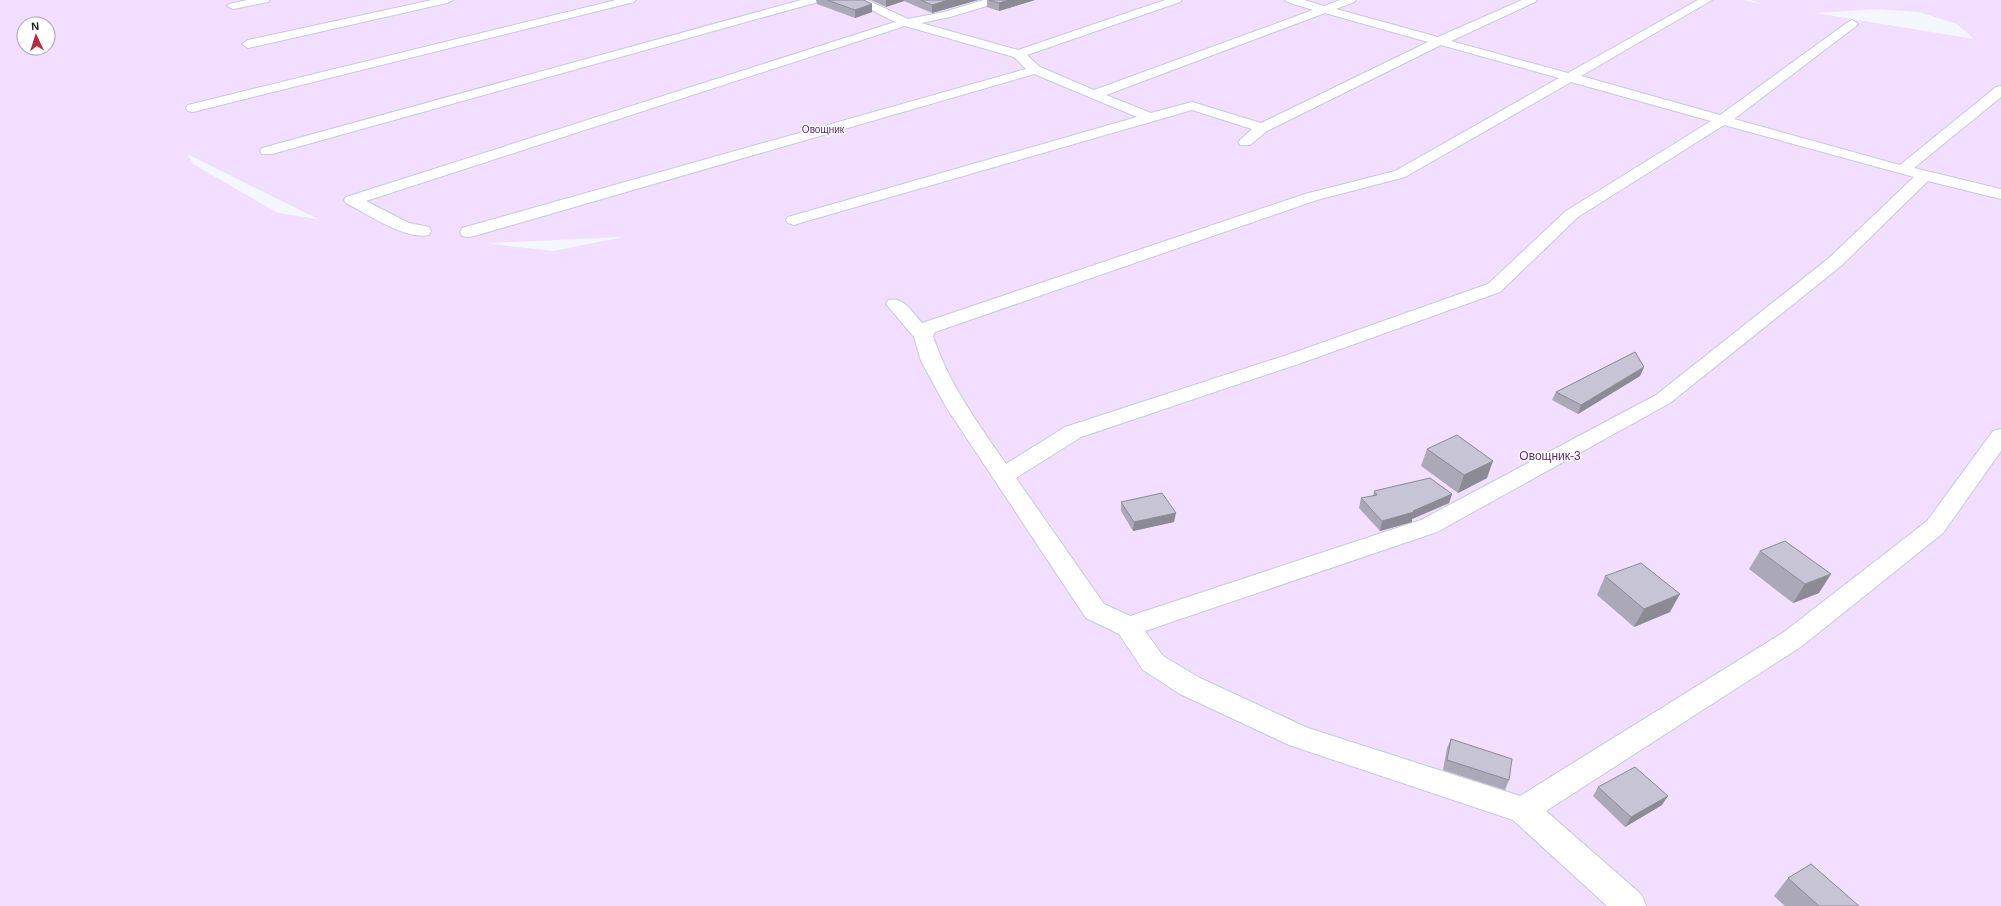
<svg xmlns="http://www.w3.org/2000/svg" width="2001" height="906" font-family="Helvetica,sans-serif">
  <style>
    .green { fill: #f2defe; fill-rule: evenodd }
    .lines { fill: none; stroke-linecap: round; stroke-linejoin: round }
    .minor-casing { stroke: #c5cbdb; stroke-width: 2 }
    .minor { fill: #fff; fill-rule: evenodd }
    .wall { fill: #aba9b7 }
    .shaded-wall { fill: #8b8a95 }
    .building { fill: #c7c5d5; stroke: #8b8a95 }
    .labels { text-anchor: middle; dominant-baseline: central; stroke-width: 3; stroke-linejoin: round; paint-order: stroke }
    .far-park-label { font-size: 10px; fill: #5c2b75; stroke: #fff }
    .park-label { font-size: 12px; fill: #5c2b75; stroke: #fff }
  </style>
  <rect width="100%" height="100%" fill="#f4f7fd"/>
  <path class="green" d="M0,0H1742L1762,4L1750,0H2001V906H0ZM1876,9L1919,12L1957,24L1974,39L1816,13ZM24,24H48V48H24ZM188,155H189L318,219L278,213L193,164ZM623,237L554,251L491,244V243Z"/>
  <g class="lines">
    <g class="minor-casing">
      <g id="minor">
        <polygon points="247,0 270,0 268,2 233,9 227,6 229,4"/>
        <polygon points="432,0 453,0 447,3 248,48 242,44 248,40"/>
        <polygon points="616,0 636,0 634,2 193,112 188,111 186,108 188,105"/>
        <polygon points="801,0 820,0 818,2 272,154 262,154 260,151 262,148"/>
        <path d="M852,0H867L908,19L944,12L984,0H1002L1000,2L950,17L921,23L1018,50L1165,0H1182L1180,2L1027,55L1040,67L1094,90L1313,10L1287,2L1285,0H1304L1324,6L1340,0H1356L1354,2L1336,9L1438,37L1522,0H1537L1535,2L1451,41L1568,73L1698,0H1712L1581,76L1720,115L1848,22L1852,20L1858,24L1856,26L1734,119L1900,165L1996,87L2001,86V97L1914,168L2001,189V199L1928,181L1841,266L1670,403L1437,532L1145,631L1163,656L1200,678L1308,728L1520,796L1784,632L1927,521L1993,431L2001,429V451L1943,533L1802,646L1546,811L1642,895L1646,906H1607L1513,820L1289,745L1180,694L1143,670L1119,634L1086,618L946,407L921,361L914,337L886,304L888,300C904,296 913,313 922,323L1305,194L1395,171L1559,78L1441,45L1267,131L1250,145H1240L1238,142L1252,129L1192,110L800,223L794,225L788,223L786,220L788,217L1137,117L1034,74L474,236L468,237L462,236L460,232L462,228L1026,69L1014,57L905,26L366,201L409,223L429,227L431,231L429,235C405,240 367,214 346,203L344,200L346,197L895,22ZM1325,13L1428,42L1261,123L1192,102L1151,113L1106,95ZM1571,82L1711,121L1566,211L1488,284L1290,354L1065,427L1006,464C978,423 948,383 933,336L935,332L1317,200L1405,177ZM1724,125L1914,177L1829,258L1656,395L1421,520L1130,616L1104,604L1016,478L1081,437L1304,362L1500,292L1578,217Z"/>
      </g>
    </g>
    <use href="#minor" class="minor"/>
  </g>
  <g class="wall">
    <polygon points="816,0 864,0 872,4 872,12 855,18 817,4"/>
    <polygon points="871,0 978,0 932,13 904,1 886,7"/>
    <polygon points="987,0 1035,0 999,11 987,7"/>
    <polygon points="1644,367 1640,376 1578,414 1552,400 1556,392"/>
    <polygon points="1427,449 1487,478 1458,493 1421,466"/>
    <polygon points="1374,491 1452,494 1449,503 1412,519 1412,522 1380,531 1359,508 1361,498 1373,496"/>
    <polygon points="1121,502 1174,522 1133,531 1121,511"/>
    <polygon points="1760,551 1819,593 1793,603 1749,569"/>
    <polygon points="1605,576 1670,612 1634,627 1597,595"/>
    <polygon points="1451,739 1509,780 1505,790 1443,770 1447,748"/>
    <polygon points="1598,787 1662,805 1625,827 1593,796"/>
    <polygon points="1788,878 1859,906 1785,906 1774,896"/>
  </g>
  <g class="shaded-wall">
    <polygon points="886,0 904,0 904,1 886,7"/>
    <polygon points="949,0 978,0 932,13 932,5"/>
    <polygon points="1009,0 1035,0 999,11 999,3"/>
    <polygon points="872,4 872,12 855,18 855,10"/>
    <polygon points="1644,367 1640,376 1578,414 1581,405"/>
    <polygon points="1493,461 1487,478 1458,493 1464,475"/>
    <polygon points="1452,494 1449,503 1412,519 1412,522 1380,531 1382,521 1413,511"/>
    <polygon points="1176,513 1174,522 1133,531 1134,522"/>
    <polygon points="1831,574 1819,593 1793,603 1805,584"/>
    <polygon points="1680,594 1670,612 1634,627 1644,609"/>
    <polygon points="1668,796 1662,805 1625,827 1631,817"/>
  </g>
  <g class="building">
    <polygon points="827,0 864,0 872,4 855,10"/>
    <polygon points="921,0 949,0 932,5"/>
    <polygon points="989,0 1009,0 999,3"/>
    <polygon points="1635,352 1644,367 1581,405 1556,392"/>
    <polygon points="1457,435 1493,461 1464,475 1427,449"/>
    <polygon points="1430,478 1452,494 1413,511 1414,512 1382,521 1361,498 1377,495 1374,491"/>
    <polygon points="1162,493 1176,513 1134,522 1121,502"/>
    <polygon points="1785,541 1831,574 1805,584 1760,551"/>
    <polygon points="1641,563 1680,594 1644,609 1605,576"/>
    <polygon points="1451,739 1512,759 1509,780 1447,760"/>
    <polygon points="1635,767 1668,796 1631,817 1598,787"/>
    <polygon points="1811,864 1859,906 1819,906 1788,878"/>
  </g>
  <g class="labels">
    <g class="far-park-label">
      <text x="823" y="129">Овощник</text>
    </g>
    <g class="park-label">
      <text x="1550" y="456">Овощник-3</text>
    </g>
  </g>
  <g transform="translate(36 36) rotate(356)"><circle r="19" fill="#ffffff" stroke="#a4a5a7"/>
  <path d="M0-3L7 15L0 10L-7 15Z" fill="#ba2942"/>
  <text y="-6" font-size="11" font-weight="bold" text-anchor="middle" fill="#1c1e24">N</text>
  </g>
</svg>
